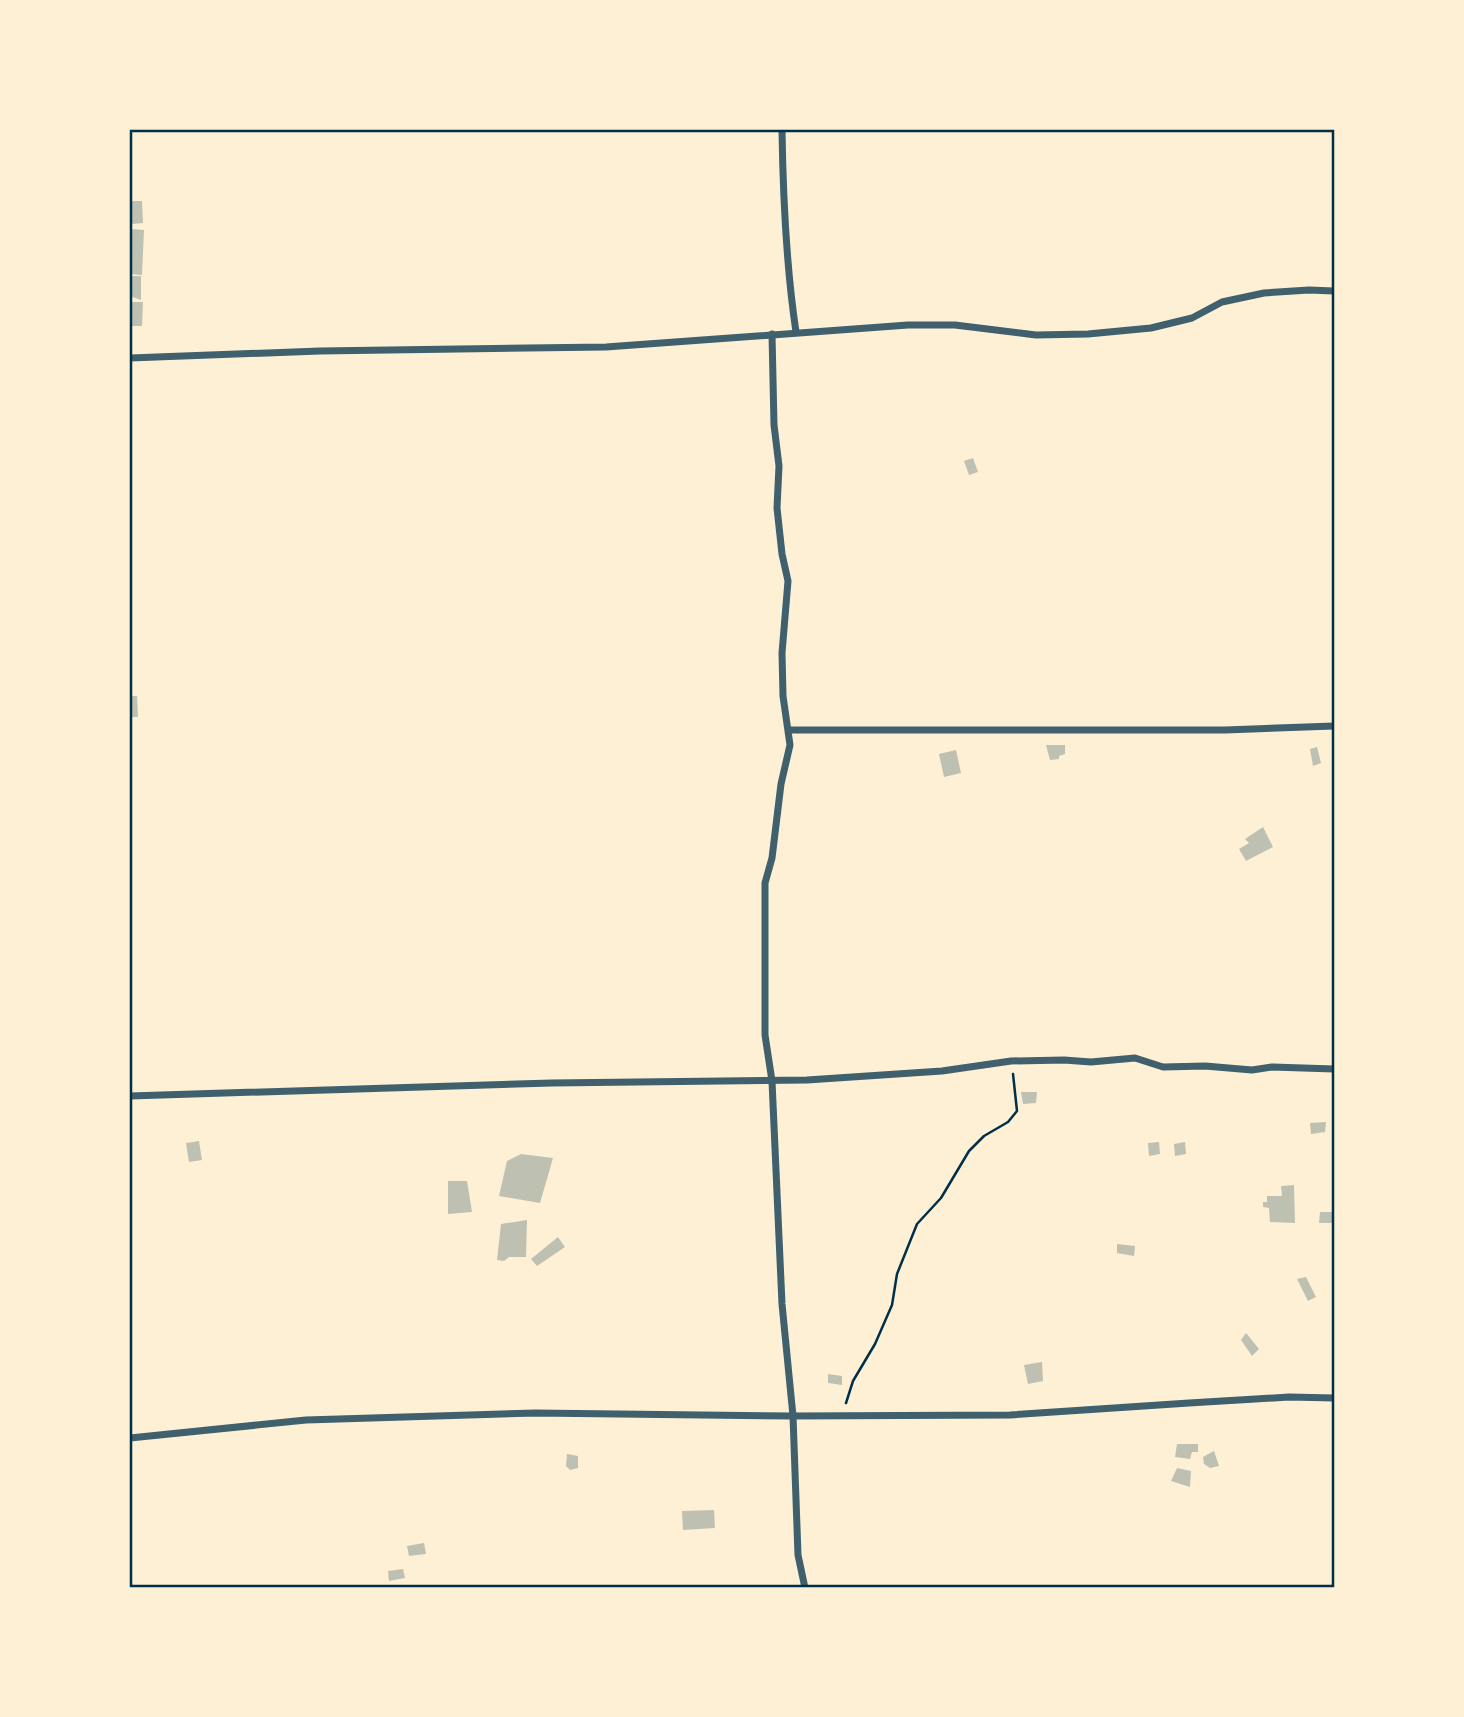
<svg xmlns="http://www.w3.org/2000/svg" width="1464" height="1717" font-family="Cabin,sans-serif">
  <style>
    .building { fill: #bec0b2 }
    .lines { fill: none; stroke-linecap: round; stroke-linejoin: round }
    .path { stroke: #003049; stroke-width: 2.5 }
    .minor { stroke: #3f606c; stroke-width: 7 }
    .neatline { fill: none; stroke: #003049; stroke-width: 2.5 }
  </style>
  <rect width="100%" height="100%" fill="#fdf0d5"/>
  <g class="building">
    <polygon points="130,201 142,201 143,223 132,224"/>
    <polygon points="130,229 144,230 142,275 130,274"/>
    <polygon points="130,276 141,276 141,300 130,296"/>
    <polygon points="130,302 143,302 142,326 130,326"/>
    <polygon points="973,458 978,472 969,475 964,461"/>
    <polygon points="130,696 137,696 138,717 130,717"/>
    <polygon points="1046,745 1065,745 1065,754 1059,756 1059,759 1050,760"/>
    <polygon points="1317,747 1321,763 1313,766 1310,749"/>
    <polygon points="956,750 961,773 944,777 939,754"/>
    <polygon points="1263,827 1273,847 1246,861 1239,849 1249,843 1245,839"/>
    <polygon points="1021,1092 1037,1092 1036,1103 1023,1104"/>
    <polygon points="1326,1122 1325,1132 1311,1134 1310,1123"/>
    <polygon points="199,1141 202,1160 189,1162 186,1143"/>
    <polygon points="1159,1142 1160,1154 1149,1156 1148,1143"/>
    <polygon points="1185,1142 1186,1154 1175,1156 1174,1144"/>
    <polygon points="521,1154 553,1158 540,1203 499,1196 507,1161"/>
    <polygon points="448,1181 467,1181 472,1212 448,1214"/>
    <polygon points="1294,1185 1295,1223 1270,1222 1269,1208 1263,1207 1263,1202 1267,1202 1267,1196 1282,1196 1281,1186"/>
    <polygon points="1320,1212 1334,1212 1334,1223 1319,1223"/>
    <polygon points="527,1220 526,1257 509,1257 504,1261 497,1260 501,1224"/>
    <polygon points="558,1237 565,1247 537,1266 531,1259"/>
    <polygon points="1117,1244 1135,1246 1134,1256 1117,1253"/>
    <polygon points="1306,1277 1316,1297 1308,1301 1297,1279"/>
    <polygon points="1246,1333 1259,1349 1252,1356 1241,1340"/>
    <polygon points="1042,1362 1043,1381 1028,1384 1024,1365"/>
    <polygon points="828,1374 842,1376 842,1385 828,1383"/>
    <polygon points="1177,1444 1198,1444 1198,1452 1192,1452 1190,1459 1175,1457"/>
    <polygon points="1214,1451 1219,1466 1210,1468 1204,1464 1203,1457"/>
    <polygon points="567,1454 578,1456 578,1468 570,1470 566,1466"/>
    <polygon points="1177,1468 1191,1471 1190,1487 1171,1481"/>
    <polygon points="714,1510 715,1528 683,1530 682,1511"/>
    <polygon points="424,1543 426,1554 409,1556 407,1546"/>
    <polygon points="403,1569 405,1578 389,1581 388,1571"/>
  </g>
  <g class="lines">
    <polyline class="path" points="846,1403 853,1381 875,1344 892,1305 897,1274 917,1224 941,1198 969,1151 984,1136 1008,1122 1017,1111 1013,1074"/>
    <g class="minor">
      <path d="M782,130C783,197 786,265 796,332"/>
      <polyline points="772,334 774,425 779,466 777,508 782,554 788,581 782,653 783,696 790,745 781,784 772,858 765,883 765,1035 772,1081 782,1304 793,1416 798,1555 805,1588"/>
      <polyline points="130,358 320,351 606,347 908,325 955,325 1036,335 1088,334 1151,328 1192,318 1222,302 1264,293 1309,290 1334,291"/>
      <polyline points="789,730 1225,730 1334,726"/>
      <polyline points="130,1096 552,1083 807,1080 942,1071 1011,1061 1064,1060 1091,1062 1135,1058 1163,1067 1205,1066 1252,1070 1272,1067 1334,1069"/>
      <polyline points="130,1438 306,1420 535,1413 793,1416 1010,1415 1189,1403 1289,1397 1334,1398"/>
    </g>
  </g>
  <rect width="1464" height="1717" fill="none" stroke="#fdf0d5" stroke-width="262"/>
  <rect x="131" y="131" width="1202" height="1455" class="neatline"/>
</svg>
